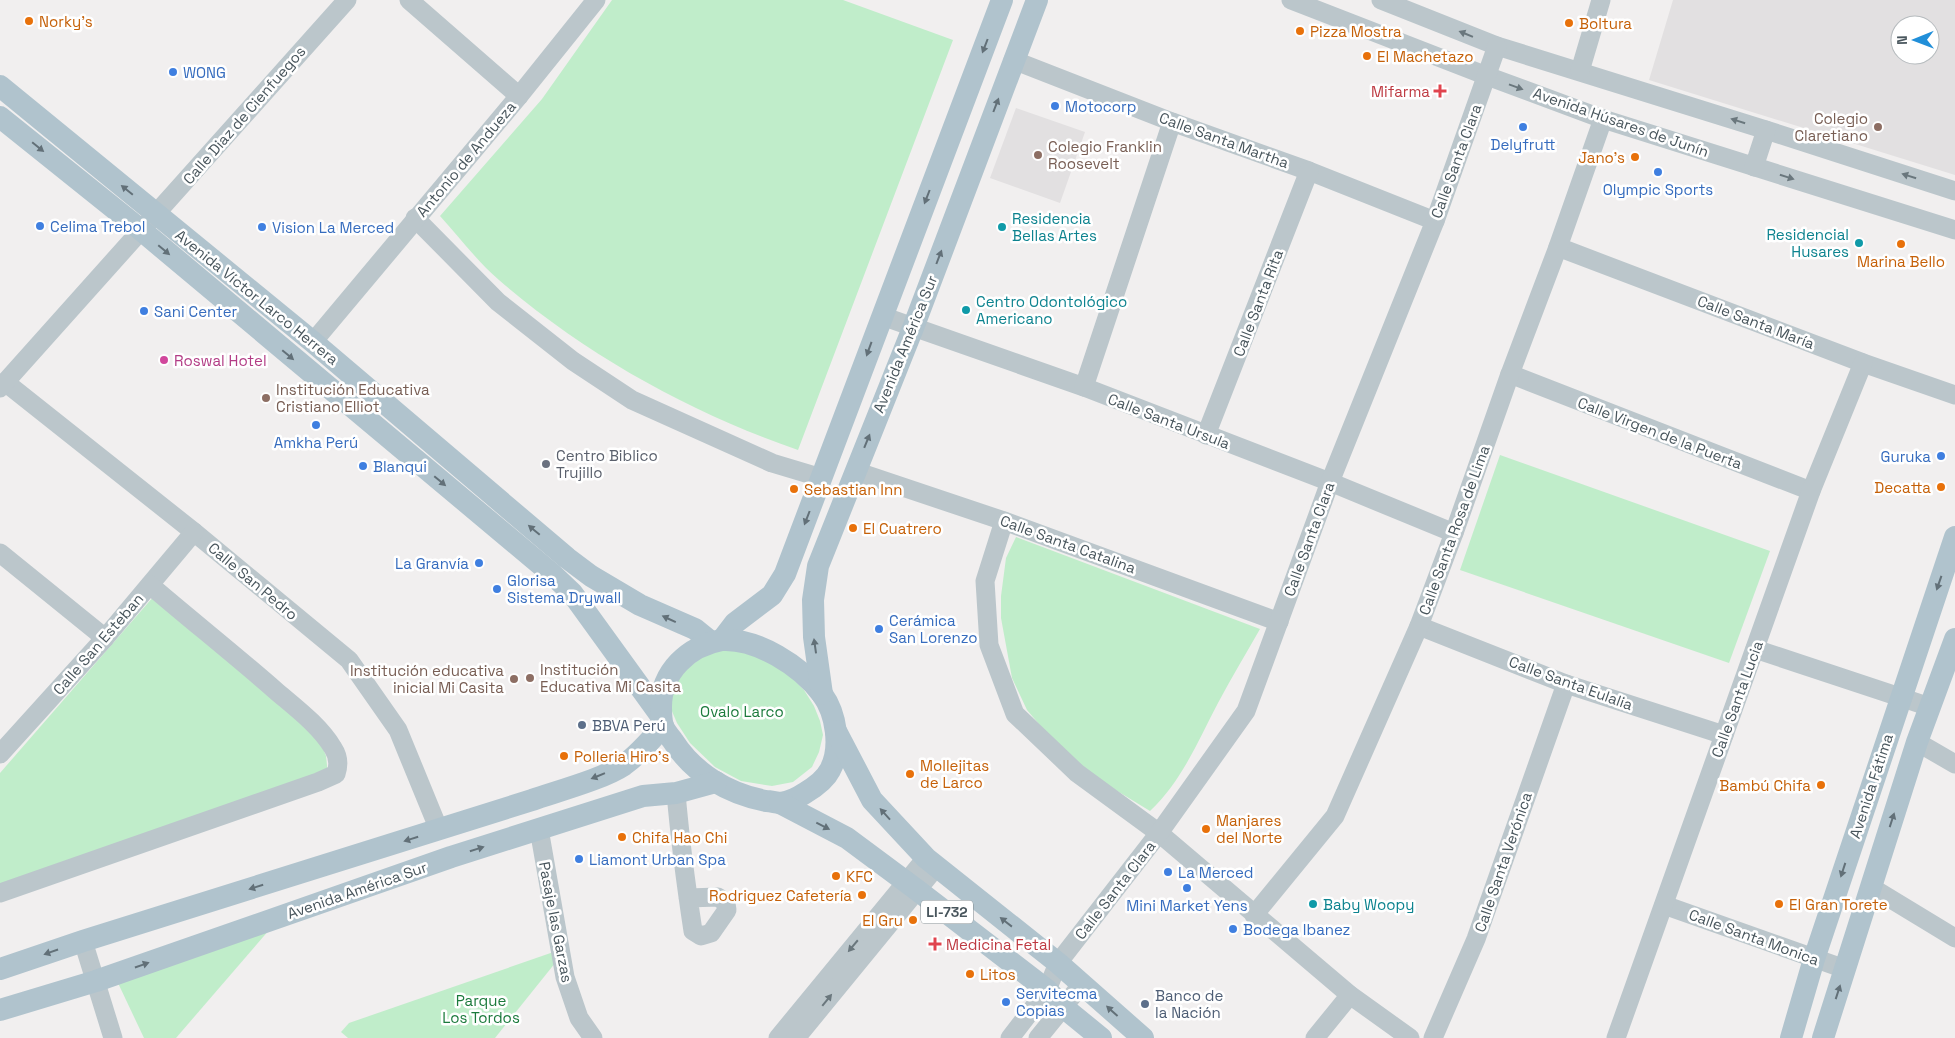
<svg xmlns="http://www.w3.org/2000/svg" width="1955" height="1038" font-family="'Space Grotesk',sans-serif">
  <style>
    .education { fill: #e2e0e1; fill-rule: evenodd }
    .green { fill: #c0edca }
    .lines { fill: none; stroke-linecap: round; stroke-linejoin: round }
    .minor { stroke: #bbc6cb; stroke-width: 19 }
    .major { stroke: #b0c3cd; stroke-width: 22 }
    .oneway { fill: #6a777d }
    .oneway2 { fill: #627078 }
    .food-dot { fill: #e8710a; stroke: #fff; stroke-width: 2 }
    .shop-dot { fill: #3f7fe0; stroke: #fff; stroke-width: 2 }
    .health-dot { fill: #e0444e; stroke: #fff; stroke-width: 2 }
    .education-dot { fill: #8d6e63; stroke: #fff; stroke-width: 2 }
    .culture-dot { fill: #0f9aa8; stroke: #fff; stroke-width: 2 }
    .hotel-dot { fill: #d1479c; stroke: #fff; stroke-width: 2 }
    .worship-dot { fill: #6b7280; stroke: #fff; stroke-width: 2 }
    .service-dot { fill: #5c6f8a; stroke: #fff; stroke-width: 2 }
    .labels { text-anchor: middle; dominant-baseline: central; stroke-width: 5; stroke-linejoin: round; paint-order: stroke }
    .shield { fill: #fff; stroke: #7f888d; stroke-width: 1 }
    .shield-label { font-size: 14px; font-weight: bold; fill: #48555c }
    .food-label { font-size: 15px; fill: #c56008; stroke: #fff; text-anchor: start }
    .shop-label { font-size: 15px; fill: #366cbe; stroke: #fff; text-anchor: start }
    .health-label { font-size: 15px; fill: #be3a42; stroke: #fff; text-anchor: end }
    .street-label { font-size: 15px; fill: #48555c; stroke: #fff }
    .education-label { font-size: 15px; fill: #785e54; stroke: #fff; text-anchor: start }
    .culture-label { font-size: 15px; fill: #0d838f; stroke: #fff; text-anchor: start }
    .hotel-label { font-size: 15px; fill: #b23c85; stroke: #fff; text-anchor: start }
    .worship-label { font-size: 15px; fill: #5b616d; stroke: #fff; text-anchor: start }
    .park-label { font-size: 15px; fill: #1b7a3c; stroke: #fff }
    .service-label { font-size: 15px; fill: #4e5e75; stroke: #fff; text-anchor: start }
  </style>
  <rect width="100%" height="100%" fill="#f1efef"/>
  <g class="education">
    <path d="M1673,0H1955V175L1649,80ZM1900,25H1930V55H1900Z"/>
    <polygon points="1016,108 1085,132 1060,203 990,178"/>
  </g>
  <g class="green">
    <path d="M612,0H843L953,40L798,450C691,413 586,355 499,280C478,262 459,237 440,216L542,99Z"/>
    <polygon points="1500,455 1770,551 1729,663 1460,570"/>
    <path d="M1016,537L1260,629C1246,654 1231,678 1218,703C1198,741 1182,781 1150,811L1073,764L1027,710L1012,678L1001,618V596L1006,558Z"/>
    <polygon points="154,596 319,737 326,756 328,774 0,891 0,773"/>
    <polygon points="721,643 777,662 804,690 814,706 820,721 823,735 819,752 812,767 793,782 772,786 741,781 715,767 690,743 677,723 668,702 670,681"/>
    <polygon points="270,929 176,1038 144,1038 118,983"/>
    <polygon points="568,947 495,1038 348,1038 341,1032 349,1023"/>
  </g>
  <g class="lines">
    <g class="minor">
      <polyline points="409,0 519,96"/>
      <polyline points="1291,0 1487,76 1603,119 1955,230"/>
      <polyline points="1381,0 1497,46 1766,130 1955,191"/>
      <polyline points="1013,60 1172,122 1309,171 1435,221"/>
      <polyline points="1580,71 1601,0"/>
      <polyline points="1754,167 1766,130"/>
      <polyline points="415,218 498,302 573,361 632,400 772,463 822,478"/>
      <polyline points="1558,247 1863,363 1955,395"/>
      <polyline points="882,316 1084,387 1330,482 1454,533"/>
      <polyline points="313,342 519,96 596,0"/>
      <polyline points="1510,374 1811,491"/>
      <polyline points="5,382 194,532 349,660 398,730 439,830"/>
      <polyline points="1084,387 1172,122"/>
      <polyline points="0,388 347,0"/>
      <polyline points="1206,435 1309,171"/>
      <polyline points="855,471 1004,521 1279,622"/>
      <polyline points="1004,521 985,581 989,645 1015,714 1077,773 1159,833 1350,995 1410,1038"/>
      <polyline points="0,553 105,638"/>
      <polyline points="1419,626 1566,684 1724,735"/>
      <polyline points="1755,649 1930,707"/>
      <polyline points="1917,742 1955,764"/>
      <polyline points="0,754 105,638 194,532"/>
      <path d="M676,793C680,839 686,885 693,931L701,936L711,933L727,910L726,903L718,897L688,898"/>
      <polyline points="539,829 565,977 579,1018 593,1038"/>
      <polyline points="1871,887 1955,938"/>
      <path d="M0,893L318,782L336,774C339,765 339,757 333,748C320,726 296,708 276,691C235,655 192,621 150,585"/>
      <polyline points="1664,905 1845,969"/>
      <polyline points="1254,915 1335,816 1419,626 1454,533 1510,374 1558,247 1603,119"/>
      <polyline points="83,941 113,1038"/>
      <polyline points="778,1038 926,858"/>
      <polyline points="796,1038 936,867"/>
      <polyline points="1010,1038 1047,990 1058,963 1159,833 1246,711 1330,482 1435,221 1497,46"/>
      <polyline points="1038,1038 1082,984"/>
      <polyline points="1315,1038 1350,995"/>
      <polyline points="1433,1038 1476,939 1566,684"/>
      <polyline points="1616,1038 1811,491 1863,363"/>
    </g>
    <g class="major">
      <polyline points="0,86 313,342 567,558 591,576 640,605 695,629 711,642"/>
      <polyline points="0,117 141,230 552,574 572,593 661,716"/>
      <polyline points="722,640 735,623 772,595 785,574 1002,0"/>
      <path d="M722,640C757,638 801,666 822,694C836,713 842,748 830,770C825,780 815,787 805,793C799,797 789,802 781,803C777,803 771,801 766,801C729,794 694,774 673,741C670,737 665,731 663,726C661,720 661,713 661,707C661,671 689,646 722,640Z"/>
      <polyline points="822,694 814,637 813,600 818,566 913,328 1037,0"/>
      <polyline points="836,731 872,800 926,858 1058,963 1143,1038"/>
      <polyline points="780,803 847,838 917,890 1047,990 1063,1007 1101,1038"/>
      <path d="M0,969L83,941L532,800C558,791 603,779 624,765C639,754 651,740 663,726"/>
      <polyline points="0,1010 96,981 451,857 643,796 676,793 716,782"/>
      <polyline points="1791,1038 1814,959 1955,537"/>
      <polyline points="1823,1038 1917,742 1955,639"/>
    </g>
  </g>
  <defs><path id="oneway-solid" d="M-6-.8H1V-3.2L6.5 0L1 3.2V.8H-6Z" transform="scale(1.25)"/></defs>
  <g class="oneway">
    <use href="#oneway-solid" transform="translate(1466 34) rotate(-158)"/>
    <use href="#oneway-solid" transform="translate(1516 87) rotate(20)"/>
    <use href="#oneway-solid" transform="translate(1738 121) rotate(-162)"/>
    <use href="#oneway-solid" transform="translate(1909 176) rotate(-162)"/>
    <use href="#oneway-solid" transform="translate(1787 177) rotate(18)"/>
    <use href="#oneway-solid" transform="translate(853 946) rotate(130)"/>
    <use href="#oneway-solid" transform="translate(827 1000) rotate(-51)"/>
  </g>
  <g class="oneway2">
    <use href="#oneway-solid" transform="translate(985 46) rotate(111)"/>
    <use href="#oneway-solid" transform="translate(996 105) rotate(-69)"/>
    <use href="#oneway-solid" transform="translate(38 147) rotate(39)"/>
    <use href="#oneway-solid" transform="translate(127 190) rotate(-141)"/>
    <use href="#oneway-solid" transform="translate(927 197) rotate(111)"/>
    <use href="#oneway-solid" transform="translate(164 250) rotate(40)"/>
    <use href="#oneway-solid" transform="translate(939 257) rotate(-69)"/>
    <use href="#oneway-solid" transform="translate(869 349) rotate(110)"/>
    <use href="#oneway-solid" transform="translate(288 355) rotate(40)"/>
    <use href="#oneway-solid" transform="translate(867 441) rotate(-68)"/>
    <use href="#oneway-solid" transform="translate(440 481) rotate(40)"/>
    <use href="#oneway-solid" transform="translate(807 518) rotate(111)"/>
    <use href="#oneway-solid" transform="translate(534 530) rotate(-140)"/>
    <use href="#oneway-solid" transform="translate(1939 583) rotate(109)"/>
    <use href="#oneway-solid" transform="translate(669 619) rotate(-155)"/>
    <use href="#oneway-solid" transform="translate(815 646) rotate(-98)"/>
    <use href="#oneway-solid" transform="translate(598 776) rotate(158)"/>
    <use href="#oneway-solid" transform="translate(885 814) rotate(-132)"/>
    <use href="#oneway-solid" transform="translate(1892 820) rotate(-72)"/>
    <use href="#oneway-solid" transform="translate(823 826) rotate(27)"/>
    <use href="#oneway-solid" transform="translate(411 839) rotate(163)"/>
    <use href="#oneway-solid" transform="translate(477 849) rotate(-18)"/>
    <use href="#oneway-solid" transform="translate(1843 870) rotate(108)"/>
    <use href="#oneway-solid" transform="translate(256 887) rotate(163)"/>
    <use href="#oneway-solid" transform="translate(1006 922) rotate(-142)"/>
    <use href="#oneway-solid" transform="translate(51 952) rotate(161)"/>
    <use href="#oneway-solid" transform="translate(142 965) rotate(-19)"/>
    <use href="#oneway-solid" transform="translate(1838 992) rotate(-72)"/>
    <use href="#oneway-solid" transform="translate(1112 1011) rotate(-138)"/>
  </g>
  <g class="food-dot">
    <circle cx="29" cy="21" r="5"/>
    <circle cx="1569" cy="23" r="5"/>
    <circle cx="1300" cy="31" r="5"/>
    <circle cx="1367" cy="56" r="5"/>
    <circle cx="1635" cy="157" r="5"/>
    <circle cx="1901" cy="244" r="5"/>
    <circle cx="1941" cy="487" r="5"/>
    <circle cx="794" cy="489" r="5"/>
    <circle cx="853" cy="528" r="5"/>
    <circle cx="564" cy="756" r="5"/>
    <circle cx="910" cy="774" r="5"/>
    <circle cx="1821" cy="785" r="5"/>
    <circle cx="1206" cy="829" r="5"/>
    <circle cx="622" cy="837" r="5"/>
    <circle cx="836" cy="876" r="5"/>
    <circle cx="862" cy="895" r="5"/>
    <circle cx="1779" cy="904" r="5"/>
    <circle cx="913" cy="920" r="5"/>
    <circle cx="970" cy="974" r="5"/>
  </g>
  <g class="shop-dot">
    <circle cx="173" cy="72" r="5"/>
    <circle cx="1055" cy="106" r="5"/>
    <circle cx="1523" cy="127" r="5"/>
    <circle cx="1658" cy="172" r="5"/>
    <circle cx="40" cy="226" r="5"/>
    <circle cx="262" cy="227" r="5"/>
    <circle cx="144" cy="311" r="5"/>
    <circle cx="316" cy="425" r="5"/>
    <circle cx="1941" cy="456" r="5"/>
    <circle cx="363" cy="466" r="5"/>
    <circle cx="479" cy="563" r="5"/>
    <circle cx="497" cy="589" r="5"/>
    <circle cx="879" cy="629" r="5"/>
    <circle cx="579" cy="859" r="5"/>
    <circle cx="1168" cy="872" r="5"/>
    <circle cx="1187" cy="888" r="5"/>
    <circle cx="1233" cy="929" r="5"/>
    <circle cx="1006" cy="1002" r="5"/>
  </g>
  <g class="health-dot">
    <path d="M1437.5 83.5h5v5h5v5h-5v5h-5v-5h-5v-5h5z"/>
    <path d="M932.5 936.5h5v5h5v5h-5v5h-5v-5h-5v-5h5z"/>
  </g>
  <g class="education-dot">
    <circle cx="1878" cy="127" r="5"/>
    <circle cx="1038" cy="155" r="5"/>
    <circle cx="266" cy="398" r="5"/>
    <circle cx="530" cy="678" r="5"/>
    <circle cx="514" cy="679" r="5"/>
  </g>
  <g class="culture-dot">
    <circle cx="1002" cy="227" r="5"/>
    <circle cx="1859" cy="243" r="5"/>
    <circle cx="966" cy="310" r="5"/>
    <circle cx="1313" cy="904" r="5"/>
  </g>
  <circle class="hotel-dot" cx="164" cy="360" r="5"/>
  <circle class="worship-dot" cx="546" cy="464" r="5"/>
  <g class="service-dot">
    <circle cx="582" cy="725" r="5"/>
    <circle cx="1145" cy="1004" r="5"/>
  </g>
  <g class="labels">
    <rect class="shield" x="921" y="900.5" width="52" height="23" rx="4"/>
    <g class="shield-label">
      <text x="947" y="912">LI-732</text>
    </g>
    <g class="food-label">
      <text x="39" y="21">Norky's</text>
      <text x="1579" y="23">Boltura</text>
      <text x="1310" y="31">Pizza Mostra</text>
      <text x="1377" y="56">El Machetazo</text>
      <text x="1625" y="157" text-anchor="end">Jano's</text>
      <text x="1901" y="261" text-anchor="middle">Marina Bello</text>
      <text x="1931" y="487" text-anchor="end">Decatta</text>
      <text x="804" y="489">Sebastian Inn</text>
      <text x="863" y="528">El Cuatrero</text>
      <text x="574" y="756">Polleria Hiro's</text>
      <text x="920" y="765">Mollejitas<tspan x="920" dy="17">de Larco</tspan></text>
      <text x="1811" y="785" text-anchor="end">Bambú Chifa</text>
      <text x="1216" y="820">Manjares<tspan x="1216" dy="17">del Norte</tspan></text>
      <text x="632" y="837">Chifa Hao Chi</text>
      <text x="846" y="876">KFC</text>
      <text x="852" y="895" text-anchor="end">Rodriguez Cafetería</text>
      <text x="1789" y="904">El Gran Torete</text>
      <text x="903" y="920" text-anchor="end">El Gru</text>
      <text x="980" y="974">Litos</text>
    </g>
    <g class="shop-label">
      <text x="183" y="72">WONG</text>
      <text x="1065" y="106">Motocorp</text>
      <text x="1523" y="144" text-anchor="middle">Delyfrutt</text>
      <text x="1658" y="189" text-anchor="middle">Olympic Sports</text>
      <text x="50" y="226">Celima Trebol</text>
      <text x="272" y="227">Vision La Merced</text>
      <text x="154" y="311">Sani Center</text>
      <text x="316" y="442" text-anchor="middle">Amkha Perú</text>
      <text x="1931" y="456" text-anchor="end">Guruka</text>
      <text x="373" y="466">Blanqui</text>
      <text x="469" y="563" text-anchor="end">La Granvía</text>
      <text x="507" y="580">Glorisa<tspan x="507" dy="17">Sistema Drywall</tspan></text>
      <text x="889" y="620">Cerámica<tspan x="889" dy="17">San Lorenzo</tspan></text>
      <text x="589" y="859">Liamont Urban Spa</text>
      <text x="1178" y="872">La Merced</text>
      <text x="1187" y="905" text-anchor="middle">Mini Market Yens</text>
      <text x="1243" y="929">Bodega Ibanez</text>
      <text x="1016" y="993">Servitecma<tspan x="1016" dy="17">Copias</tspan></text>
    </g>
    <g class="health-label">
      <text x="1430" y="91">Mifarma</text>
      <text x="946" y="944" text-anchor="start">Medicina Fetal</text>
    </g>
    <g class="street-label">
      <text transform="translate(244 115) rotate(-49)">Calle Diaz de Cienfuegos</text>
      <text transform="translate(1621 122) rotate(19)">Avenida Húsares de Junín</text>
      <text transform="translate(1224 140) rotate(20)">Calle Santa Martha</text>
      <text transform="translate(466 159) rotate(-50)">Antonio de Andueza</text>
      <text transform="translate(1456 161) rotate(-70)">Calle Santa Clara</text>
      <text transform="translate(257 297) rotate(39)">Avenida Víctor Larco Herrera</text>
      <text transform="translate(1258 303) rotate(-69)">Calle Santa Rita</text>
      <text transform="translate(1756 322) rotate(21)">Calle Santa María</text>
      <text transform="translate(905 344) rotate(-68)">Avenida América Sur</text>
      <text transform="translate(1169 421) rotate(21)">Calle Santa Ursula</text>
      <text transform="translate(1660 433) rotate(21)">Calle Virgen de la Puerta</text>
      <text transform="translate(1454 530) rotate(-70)">Calle Santa Rosa de Lima</text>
      <text transform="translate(1309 539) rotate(-70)">Calle Santa Clara</text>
      <text transform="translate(1068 544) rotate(20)">Calle Santa Catalina</text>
      <text transform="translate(253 581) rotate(40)">Calle San Pedro</text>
      <text transform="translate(98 644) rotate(-49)">Calle San Esteban</text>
      <text transform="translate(1571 683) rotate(20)">Calle Santa Eulalia</text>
      <text transform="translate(1737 699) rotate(-70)">Calle Santa Lucia</text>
      <text transform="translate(1871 786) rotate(-72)">Avenida Fátima</text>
      <text transform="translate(1503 862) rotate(-71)">Calle Santa Verónica</text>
      <text transform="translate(357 890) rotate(-19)">Avenida América Sur</text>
      <text transform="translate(1115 890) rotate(-52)">Calle Santa Clara</text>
      <text transform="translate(556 922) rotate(79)">Pasaje las Garzas</text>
      <text transform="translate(1754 937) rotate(20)">Calle Santa Monica</text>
    </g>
    <g class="education-label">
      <text x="1868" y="118" text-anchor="end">Colegio<tspan x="1868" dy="17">Claretiano</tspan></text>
      <text x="1048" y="146">Colegio Franklin<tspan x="1048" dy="17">Roosevelt</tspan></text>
      <text x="276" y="389">Institución Educativa<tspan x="276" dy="17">Cristiano Elliot</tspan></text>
      <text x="540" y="669">Institución<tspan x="540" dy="17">Educativa Mi Casita</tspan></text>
      <text x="504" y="670" text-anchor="end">Institución educativa<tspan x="504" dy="17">inicial Mi Casita</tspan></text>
    </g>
    <g class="culture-label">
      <text x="1012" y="218">Residencia<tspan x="1012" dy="17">Bellas Artes</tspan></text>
      <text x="1849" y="234" text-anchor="end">Residencial<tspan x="1849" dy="17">Husares</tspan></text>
      <text x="976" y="301">Centro Odontológico<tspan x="976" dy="17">Americano</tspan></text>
      <text x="1323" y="904">Baby Woopy</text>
    </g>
    <g class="hotel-label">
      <text x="174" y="360">Roswal Hotel</text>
    </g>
    <g class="worship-label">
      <text x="556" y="455">Centro Biblico<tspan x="556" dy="17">Trujillo</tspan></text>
    </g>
    <g class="park-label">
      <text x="742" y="711">Ovalo Larco</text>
      <text x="481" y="1000">Parque<tspan x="481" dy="17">Los Tordos</tspan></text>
    </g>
    <g class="service-label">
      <text x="592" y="725">BBVA Perú</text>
      <text x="1155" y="995">Banco de<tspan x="1155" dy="17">la Nación</tspan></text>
    </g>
  </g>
  <g transform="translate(1915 40) rotate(269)"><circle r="24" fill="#ffffff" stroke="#b6bbbe"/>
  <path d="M0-4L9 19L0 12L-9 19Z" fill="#218fd9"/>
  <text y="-8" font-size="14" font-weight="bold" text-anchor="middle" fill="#48555c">N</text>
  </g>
</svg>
